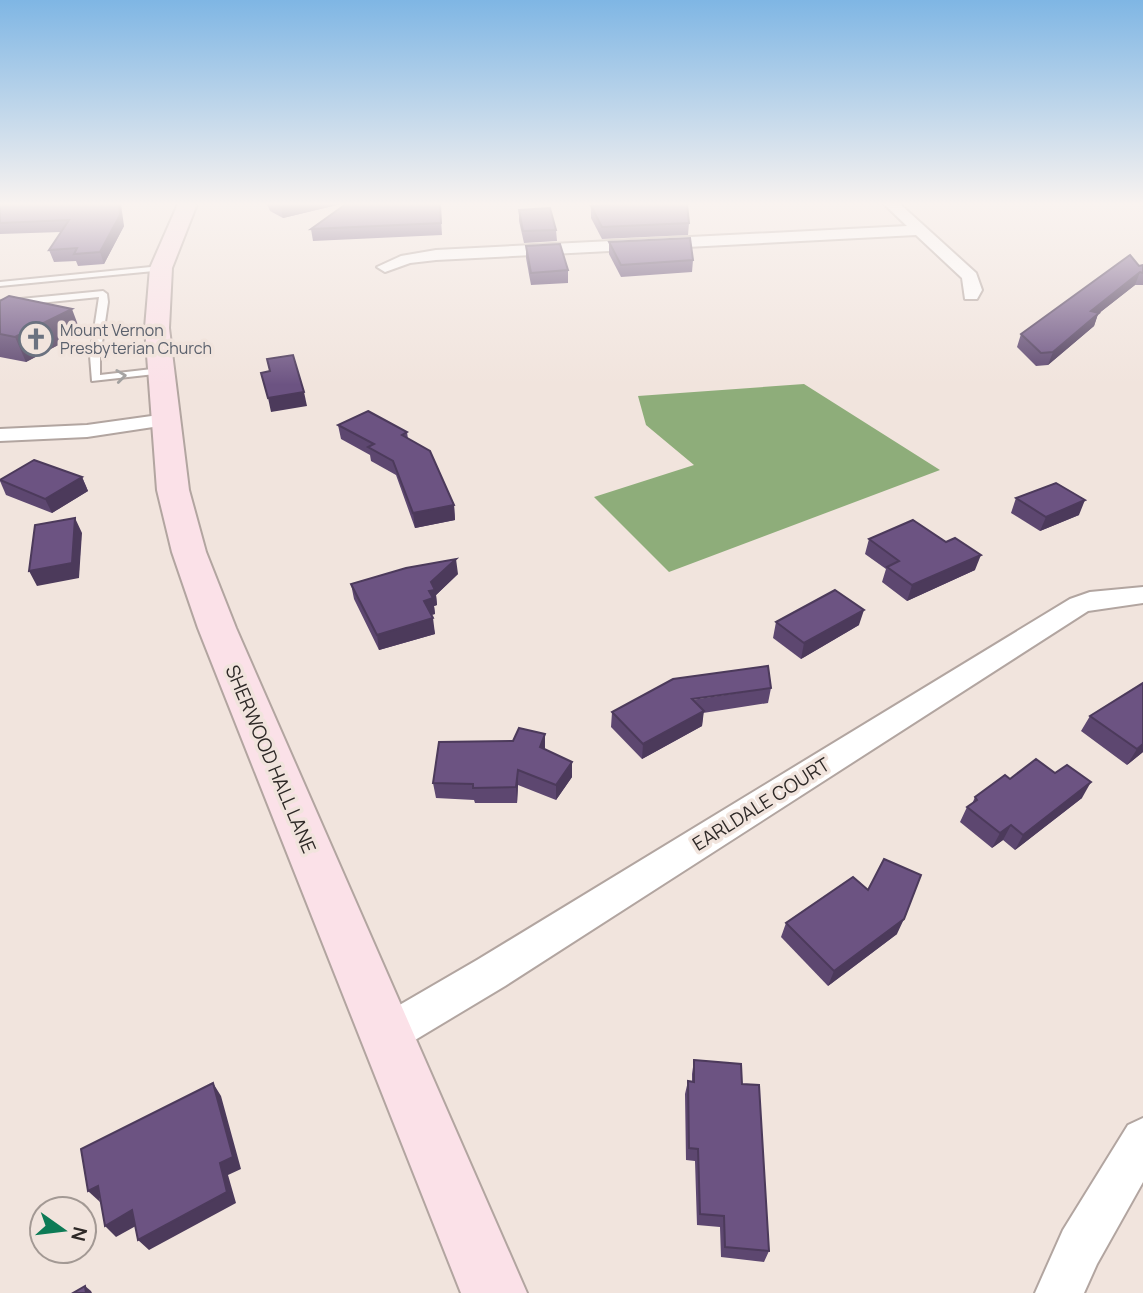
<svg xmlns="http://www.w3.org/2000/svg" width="1143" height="1293" font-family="Manrope,sans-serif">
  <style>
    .forest { fill: #8ead7a }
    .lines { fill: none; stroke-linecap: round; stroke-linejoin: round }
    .lane-casing { stroke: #b2a5a0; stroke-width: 4 }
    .street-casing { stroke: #b2a5a0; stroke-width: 4 }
    .secondary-casing { stroke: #b2a5a0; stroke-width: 4 }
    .lane { fill: #fff; fill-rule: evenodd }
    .street { fill: #fff; fill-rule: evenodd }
    .secondary { fill: #fbe1e8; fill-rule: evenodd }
    .wall { fill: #5d4770 }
    .shaded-wall { fill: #4c3a5b }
    .building { fill: #6c5382; stroke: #4c3a5b; stroke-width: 2 }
    .oneway { stroke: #a19f9e }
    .labels { text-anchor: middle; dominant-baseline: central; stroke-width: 7; stroke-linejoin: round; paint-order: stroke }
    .far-worship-label { font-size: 16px; fill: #5b616d; stroke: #f1e4dd; text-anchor: start }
    .street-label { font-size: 19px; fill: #2e2927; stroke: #f1e4dd }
  </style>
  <rect width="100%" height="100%" fill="#f1e4dd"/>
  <polygon class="forest" points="804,384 940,470 669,572 594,497 694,465 646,425 638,396"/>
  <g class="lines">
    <g class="lane-casing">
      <g id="lane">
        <polygon points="161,266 164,266 164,270 0,286 0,282"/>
        <polygon points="103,291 107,294 108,302 100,356 100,375 161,368 164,369 164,373 92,381 90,356 99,297 0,307 0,301"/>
      </g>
    </g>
    <g class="street-casing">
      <g id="street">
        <polygon points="884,204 900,204 976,273 982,290 977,299 965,299 962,278 916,235 436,260 410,263 385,272 377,267 401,256 436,250 907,226"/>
        <polygon points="166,414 173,416 176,420 173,424 87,437 0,441 0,429 87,425"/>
        <polygon points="1143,587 1143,603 1088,611 505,986 400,1049 386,1055 372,1049 366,1035 372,1021 477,960 1070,599 1090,592"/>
        <polygon points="1143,1118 1143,1182 1097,1264 1084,1293 1035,1293 1063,1230 1128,1125"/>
      </g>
    </g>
    <g class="secondary-casing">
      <polygon id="secondary" points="178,204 197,204 172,268 169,328 189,490 206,552 236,628 527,1293 461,1293 198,628 172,552 157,490 145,328 150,268"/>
    </g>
    <use href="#lane" class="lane"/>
    <use href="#street" class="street"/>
    <use href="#secondary" class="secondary"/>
  </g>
  <g class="wall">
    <polygon points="0,204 124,226 104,264 78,266 76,261 54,262 49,250 61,232 0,234"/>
    <polygon points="267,204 341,204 283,218 270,211"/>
    <polygon points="440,204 442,235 313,241 311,229"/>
    <polygon points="591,206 689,223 688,235 602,239 591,218"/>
    <polygon points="519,210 556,230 557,241 524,243 519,221"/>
    <polygon points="609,242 693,260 692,272 621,277 609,254"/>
    <polygon points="526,246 568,270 568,283 531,285 526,258"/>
    <polygon points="1143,265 1143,285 1135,285 1098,314 1094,326 1048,365 1036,366 1017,347 1021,334 1139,266"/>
    <polygon points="0,301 81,333 26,362 0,357"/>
    <polygon points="338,425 407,432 408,439 454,505 455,520 415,528 396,475 371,461 370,455 341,439"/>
    <polygon points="82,477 88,491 52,513 6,495 0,481 0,480"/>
    <polygon points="1016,498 1079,515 1040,531 1011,513"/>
    <polygon points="869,539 975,570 907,601 882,582 886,569 865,554"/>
    <polygon points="458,574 436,595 437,605 434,606 435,614 431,615 435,634 379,650 354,599 351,584"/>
    <polygon points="776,622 859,625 801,659 773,638"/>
    <polygon points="1143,682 1143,752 1127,765 1081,731 1090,716 1142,684"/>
    <polygon points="771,688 768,703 703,713 702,726 642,759 611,727 612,712"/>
    <polygon points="545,749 572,777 556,800 518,785 517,803 475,803 474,800 436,798 433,783"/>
    <polygon points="1010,779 1082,798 1015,850 1003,840 992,848 960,822 967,807 972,804 975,797"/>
    <polygon points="868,890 897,934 828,986 781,937 786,923"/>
    <polygon points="694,1060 742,1084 769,1251 764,1262 721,1257 720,1227 697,1225 695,1161 686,1160 685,1094 688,1081 692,1082 692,1074"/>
  </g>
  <g class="shaded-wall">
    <polygon points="119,204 121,204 124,226 104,264 100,252"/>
    <polygon points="292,204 341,204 283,218 281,207"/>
    <polygon points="1140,272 1135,285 1098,314 1094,326 1048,365 1053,352 1091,311"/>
    <polygon points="72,309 81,333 26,362 15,337"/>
    <polygon points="304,392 307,406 271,412 268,398"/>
    <polygon points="82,477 88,491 52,513 45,499"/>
    <polygon points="1085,500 1079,515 1040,531 1046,517"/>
    <polygon points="454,505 455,520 415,528 413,513"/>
    <polygon points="75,518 82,533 79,578 37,586 29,571"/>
    <polygon points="981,555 975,570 907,601 912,585"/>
    <polygon points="456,559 458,574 436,595 437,605 434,606 435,614 426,616 424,601 429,591 431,582"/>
    <polygon points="864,610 859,625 801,659 804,643"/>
    <polygon points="433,618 435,634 379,650 377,635"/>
    <polygon points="704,711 702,726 642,759 643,744"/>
    <polygon points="545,734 545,749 540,747"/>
    <polygon points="1143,744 1143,752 1127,765 1137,749"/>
    <polygon points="572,762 572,777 556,800 556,785"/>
    <polygon points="518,770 518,785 517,803 516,787"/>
    <polygon points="1091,782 1082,798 1015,850 1023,835"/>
    <polygon points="1011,825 1003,840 992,848 1000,833"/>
    <polygon points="904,919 897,934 828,986 834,971"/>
    <polygon points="213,1083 221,1096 241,1169 228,1175 236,1203 149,1250 138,1240 220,1163"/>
    <polygon points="98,1186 100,1202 88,1191"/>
    <polygon points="132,1210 143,1222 116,1237 105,1226"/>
    <polygon points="85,1286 91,1291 92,1293 86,1293"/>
  </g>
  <g class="building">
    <polygon points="0,204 119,204 120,215 100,252 74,254 77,248 49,250 69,220 0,223"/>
    <polygon points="276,204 292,204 281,207"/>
    <polygon points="346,204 440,204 441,223 311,229"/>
    <polygon points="626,204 687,204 689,223 602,227 591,206"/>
    <polygon points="550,208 556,230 523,231 519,210"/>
    <polygon points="690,238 693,260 621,265 609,242"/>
    <polygon points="560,244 568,270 531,273 526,246"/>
    <polygon points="1130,255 1139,266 1143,265 1143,273 1140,272 1091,311 1099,313 1053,352 1041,353 1021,334"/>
    <polygon points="9,296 72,309 15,337 0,334 0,301"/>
    <polygon points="293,355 304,392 268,398 261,373 270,371 267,359"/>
    <polygon points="368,411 407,432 402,435 430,451 454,505 413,513 393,461 368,447 374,444 338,425"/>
    <polygon points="34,460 82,477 45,499 0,480"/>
    <polygon points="1056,483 1085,500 1046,517 1016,498"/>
    <polygon points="75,518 72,563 29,571 35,525"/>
    <polygon points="913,520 946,542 955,538 981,555 912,585 887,567 899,561 869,539"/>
    <polygon points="456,559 431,582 435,590 429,591 433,598 424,601 433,618 377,635 351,584 406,568"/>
    <polygon points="835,590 864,610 804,643 776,622"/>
    <polygon points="768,666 771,688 692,699 704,711 643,744 612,712 673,679"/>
    <polygon points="1143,683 1143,744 1137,749 1090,716"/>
    <polygon points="519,728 545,734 540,747 572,762 556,785 518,770 516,787 473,788 473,784 433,783 439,742 513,741"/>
    <polygon points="1036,759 1055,773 1067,765 1091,782 1023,835 1011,825 1000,833 967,807 977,800 975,797 1005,775 1010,779"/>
    <polygon points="884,859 921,875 904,919 834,971 786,923 853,877 868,890"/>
    <polygon points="694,1060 741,1064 742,1084 759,1085 769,1251 725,1247 724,1216 700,1214 698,1149 689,1148 688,1081 694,1082"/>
    <polygon points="213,1083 233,1157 220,1163 227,1192 138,1240 132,1210 105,1226 98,1186 88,1191 81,1149"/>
    <polygon points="85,1286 86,1293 73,1293"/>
  </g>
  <defs><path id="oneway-chevron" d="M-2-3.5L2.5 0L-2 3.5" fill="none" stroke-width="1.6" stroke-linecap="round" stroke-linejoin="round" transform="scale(1.75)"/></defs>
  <use class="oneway" href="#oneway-chevron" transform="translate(121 376) rotate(-7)"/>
  <linearGradient id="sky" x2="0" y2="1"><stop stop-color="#7fb6e4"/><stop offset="0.53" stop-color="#f9f3f0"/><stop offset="1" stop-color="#f9f3f0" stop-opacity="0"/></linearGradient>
  <rect width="1143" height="385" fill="url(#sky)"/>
  <defs>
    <g id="church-ring" transform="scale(1.75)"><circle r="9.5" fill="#f1e4dd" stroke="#6b7280" stroke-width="1.5"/><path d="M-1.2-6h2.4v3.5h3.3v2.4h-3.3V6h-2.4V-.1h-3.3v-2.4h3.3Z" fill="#6b7280"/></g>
  </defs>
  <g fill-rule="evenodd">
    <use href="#church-ring" x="36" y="339"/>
  </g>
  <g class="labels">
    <g class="far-worship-label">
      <text x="60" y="330">Mount Vernon<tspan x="60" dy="18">Presbyterian Church</tspan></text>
    </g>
    <g class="street-label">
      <text transform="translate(271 759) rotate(67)">SHERWOOD HALL LANE</text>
      <text transform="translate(761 804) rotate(-32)">EARLDALE COURT</text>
    </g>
  </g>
  <g transform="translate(63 1230) rotate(104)"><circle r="33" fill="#f1e4dd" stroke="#a39994" stroke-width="2"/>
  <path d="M0-5L12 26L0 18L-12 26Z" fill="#0d7b56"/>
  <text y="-10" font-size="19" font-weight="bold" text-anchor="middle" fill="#2e2927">N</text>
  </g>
</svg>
